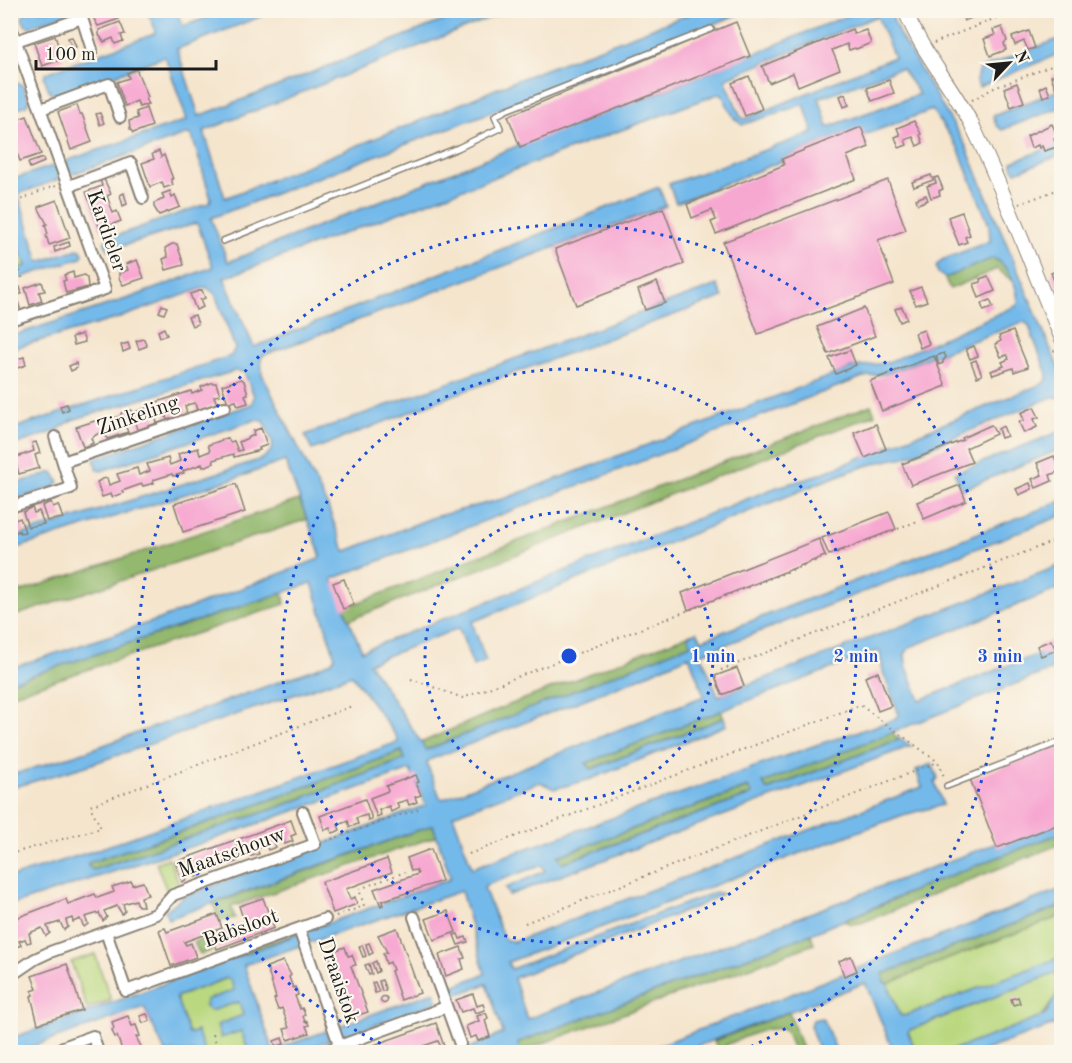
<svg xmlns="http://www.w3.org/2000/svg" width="1072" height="1063" font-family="'Old Standard TT',serif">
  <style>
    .green { fill: #bad87f; stroke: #6b7a4e; stroke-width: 1.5 }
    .forest { fill: #93b86e; stroke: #586a45; stroke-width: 1.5 }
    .water { fill: #73b9ea; stroke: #486a83; stroke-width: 1.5; fill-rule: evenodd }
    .building { fill: #f7a8d1 }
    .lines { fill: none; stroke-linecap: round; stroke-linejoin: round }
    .lane-casing { stroke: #888074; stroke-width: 8 }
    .street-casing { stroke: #888074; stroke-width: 14 }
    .secondary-casing { stroke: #888074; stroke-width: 16 }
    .path { stroke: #888074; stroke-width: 2; stroke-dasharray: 1.5 4.5; stroke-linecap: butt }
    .lane { stroke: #fff; stroke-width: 5 }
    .street { stroke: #fff; stroke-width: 10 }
    .secondary { stroke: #fff; stroke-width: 14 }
    .ring { fill: none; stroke: #1d4ed8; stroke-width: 3; stroke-dasharray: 3 6 }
    .labels { text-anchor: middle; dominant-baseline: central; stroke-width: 4.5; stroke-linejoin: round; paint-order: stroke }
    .street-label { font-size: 21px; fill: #1c1c1c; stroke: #fbf7ec }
    .centre { fill: #1d4ed8; stroke: #fbf7ec; stroke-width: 3 }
    .ring-label { font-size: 18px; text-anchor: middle; font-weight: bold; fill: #1d4ed8; stroke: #fbf7ec; stroke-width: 4.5; stroke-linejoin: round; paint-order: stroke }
  </style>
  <rect width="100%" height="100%" fill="#fbf7ec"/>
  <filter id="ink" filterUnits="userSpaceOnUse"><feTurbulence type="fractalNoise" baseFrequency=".0167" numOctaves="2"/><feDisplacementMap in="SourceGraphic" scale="12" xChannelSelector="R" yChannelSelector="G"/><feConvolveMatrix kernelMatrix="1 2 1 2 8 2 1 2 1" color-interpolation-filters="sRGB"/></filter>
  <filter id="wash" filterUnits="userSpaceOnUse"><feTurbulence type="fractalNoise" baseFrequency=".008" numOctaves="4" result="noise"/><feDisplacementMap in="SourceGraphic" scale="24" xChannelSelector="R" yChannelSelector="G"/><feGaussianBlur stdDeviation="1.35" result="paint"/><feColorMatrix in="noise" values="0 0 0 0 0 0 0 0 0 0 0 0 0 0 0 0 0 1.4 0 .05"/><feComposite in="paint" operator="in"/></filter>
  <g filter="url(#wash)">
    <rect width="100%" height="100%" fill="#f5e5cd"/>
    <g class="green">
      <polygon points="14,232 26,266 11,271 10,233"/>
      <polygon points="169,858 180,886 167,891 156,863"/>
      <polygon points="1061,916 1061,957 904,1016 900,1015 888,984 932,965"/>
      <polygon points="95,954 111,1000 87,1008 71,962"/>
      <path d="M1061,971V991C1052,997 1050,1010 1039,1018L947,1052H916L908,1031L910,1030Z"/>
      <polygon points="228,978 231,981 235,990 206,1000 210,1011 239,1002 244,1015 218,1025 241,1031 249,1052 205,1052 197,1031 189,1034 176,997"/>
    </g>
    <g class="forest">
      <path d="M993,258C1004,263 1008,269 1013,281L997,269L950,289L944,277Z"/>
      <polygon points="871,405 875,414 861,420 349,620 344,608"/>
      <polygon points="299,500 308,519 11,617 10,595"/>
      <polygon points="283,593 285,604 11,695 10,682"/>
      <polygon points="688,635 692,644 426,750 420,743 499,709"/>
      <polygon points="721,711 724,718 591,769 586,763"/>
      <polygon points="890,732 900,739 767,790 763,782"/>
      <polygon points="402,751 405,759 279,807 93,870 88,866 88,863 221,818"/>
      <polygon points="749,787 752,794 748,796 562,863 558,856"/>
      <polygon points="433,825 437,836 231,907 235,918 220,921 213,904"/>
      <polygon points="1061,833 1061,844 861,923 851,924 844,921 936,881"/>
      <polygon points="1061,906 1061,916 932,965 888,984 884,982 882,974"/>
      <polygon points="327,923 169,983 167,976"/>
      <polygon points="811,934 814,944 519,1052 517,1044 519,1042"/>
      <polygon points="203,939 206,944 211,944 213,950 200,955 194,942"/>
      <path d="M789,1012L803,1052H794C792,1046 790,1035 785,1031C773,1022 739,1040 726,1045L725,1049L726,1052H719L714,1041Z"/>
    </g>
    <g class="water">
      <polygon points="33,10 76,10 76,11 29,27 25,25 22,18 25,13"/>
      <path d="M147,11H176L183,26L226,11H275L177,49L199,116L283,84L467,11H508L204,131L225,198L434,115L517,80L697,11H747L507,106L211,218L228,262L522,144L665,90L858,11H890L899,34L965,144L1061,374V400L1057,397H1052L906,457C860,463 812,487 768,504C669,542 571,583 472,622L486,661L473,666L459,628L369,663L426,750L691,644L688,635L697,632L702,640L1061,501V516L701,654L718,696L1061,565V588L910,647L905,654L906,665L920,700L1061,645V666L763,783L767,790L900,739L911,746L509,895L505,888L545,871L542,865L489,884L484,888L504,939L514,942L922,787L916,770L932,764L938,778L935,783L943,805L903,815L508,962L511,969L716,892L722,894L698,906L514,978L527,1019L1061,819V833L936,881L811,934L519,1042L518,1045L520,1052H461L503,1033L487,984L453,996L450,987L485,974L461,891L244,965L273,1050L326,1031L329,1041L294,1052H249L241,1031L221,1038L217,1025L243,1015L239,1002L210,1011L205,1007L206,1000L234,990L231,981L227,978L176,997L189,1034L197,1031L205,1052H165L144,1007L17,1052H11V1038C158,988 303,931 450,879V876L433,825L168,919L165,911L183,897L426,805L410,770L214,839L11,905V877L96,850L398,742L396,736L352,675L86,766L11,788V775L87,751L317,668L331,662L335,657L312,583L11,682V668L160,619L319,559L320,553L285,461L242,476L11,550V538L262,459L271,451L273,444L264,421L255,420L101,471L97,470L94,459L252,404L254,396L244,372L235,371L72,420L56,431L11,446V429L231,356L235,348L215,294L206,287L119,318L11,349V336L132,297L213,267L197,223L109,250L105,244V241L118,235L209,203L211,199L192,136L188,134L73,174L68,172L59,176L57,180L18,194L39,262L77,249L81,250L83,254L81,258L11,281V271L26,266L14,233H11L10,171L13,179L52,166L57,168L66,165L68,160L187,120L166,59L163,57L94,83L53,95L50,93L44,77L46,73L154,34L156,31ZM877,16L894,57L745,119L741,117L725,79ZM897,69H902L919,94L828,127L819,98ZM721,93L734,118L742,125L804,104L813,133L669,184L676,203L785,160V158L842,135L845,142L932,110L958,148L989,225L990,241L942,260L936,266L938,273L945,278L993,258C1010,266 1018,287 1018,305L886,363L854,367L506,498L434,517L346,551L343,547L328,507L262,374L261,358L264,355L666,206L659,187L254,347L224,278ZM1023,322L1028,324L1047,374V379L1044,383L810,478L777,487L362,651L332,579L863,377L888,373ZM877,651L880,653L883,672L899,715L891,721L816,745L472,868L453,815L540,782L554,789L591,779L727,725L724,718L591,769L586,763ZM689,656L704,696L443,799L440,797L427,764L429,760L634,680ZM402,751L405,759L279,807L93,870L88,866V863L221,818ZM748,787L752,794L748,796L562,863L558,856Z"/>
      <polygon points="1061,38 1061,53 979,87 976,80 979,69"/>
      <polygon points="17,83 23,85 29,100 27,105 11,111 11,85"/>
      <polygon points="1061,89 1061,107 1002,130 996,125 993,116"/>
      <polygon points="1061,143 1061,155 1016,172 1012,166 1012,162"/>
      <polygon points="717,285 723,297 456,394 312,450 305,435"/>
      <polygon points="1061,431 1061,449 961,490 955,473"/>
      <polygon points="53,472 59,482 54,487 11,501 11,485"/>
      <polygon points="1061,889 1061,906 882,974 884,982 888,984 900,1015 904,1016 1061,957 1061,971 910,1030 908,1032 916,1052 894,1052 865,983 682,1052 642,1052"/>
      <polygon points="1061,991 1061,1021 1059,1023 980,1052 947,1052 1039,1018 1047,1012 1058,992"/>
      <polygon points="434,992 438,1002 342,1037 339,1026"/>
      <polygon points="821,1018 823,1019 837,1052 819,1052 810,1025 813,1020"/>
    </g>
    <g id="blocks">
      <g class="building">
        <polygon points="104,10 116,10 119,19 98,26 94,19 94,14"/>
        <polygon points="960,10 974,10 976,16 964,21"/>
        <polygon points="120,22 125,34 121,35 123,41 115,44 113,38 104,42 99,35 99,30"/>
        <polygon points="736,22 750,56 520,147 508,116"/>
        <polygon points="1002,27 1007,41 1004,43 1006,50 990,56 984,39 995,35 993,30"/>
        <polygon points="852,29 854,34 866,30 871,43 856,49 855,48 849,50 847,44 832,50 840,69 798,86 793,73 769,83 762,66"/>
        <polygon points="1029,31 1035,48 1028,50 1024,41 1015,45 1012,37"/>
        <polygon points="55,36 63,59 42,66 34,43"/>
        <polygon points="72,37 76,47 72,49 68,38"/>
        <polygon points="136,69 148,97 146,98 148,104 139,107 137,101 125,106 117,82 129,78 127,73"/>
        <polygon points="1062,72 1062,87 1056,89 1051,76"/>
        <polygon points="749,76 762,109 745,116 732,83"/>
        <polygon points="889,80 894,93 872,101 867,88"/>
        <polygon points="1017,83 1024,102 1011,107 1004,88"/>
        <polygon points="1046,85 1050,95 1043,97 1040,88"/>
        <polygon points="845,94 849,105 844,107 840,96"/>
        <polygon points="77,105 80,114 82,114 92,142 71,150 58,112"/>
        <polygon points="146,108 152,126 133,133 130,129 129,121 138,118 136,112"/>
        <polygon points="100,113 104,123 100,125 96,114"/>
        <polygon points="27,116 41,154 20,161 10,135 10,122"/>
        <polygon points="914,121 921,134 920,135 923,143 917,146 913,137 905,140 907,145 899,148 895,137 900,135 897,128"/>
        <polygon points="1052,124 1058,137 1054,138 1057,147 1044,151 1042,146 1039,148 1038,145 1031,148 1027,136"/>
        <polygon points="861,127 869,147 847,156 856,179 716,234 711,222 716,220 712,210 692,218 687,204 784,165 782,159"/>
        <polygon points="159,151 161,157 164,155 173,179 171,179 173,185 164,188 162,182 150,187 142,163 154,159 152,154"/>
        <polygon points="43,158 44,162 30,168 28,163"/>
        <polygon points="931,175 933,180 914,187 912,182"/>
        <polygon points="103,177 111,194 107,196 113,213 117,211 121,221 100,229 86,192 102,186 100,179"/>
        <polygon points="938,177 943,189 939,191 940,195 931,198 927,186 936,183 934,178"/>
        <polygon points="888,180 906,230 878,240 894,284 758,334 723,242"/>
        <polygon points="170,191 172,197 175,195 180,207 159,215 154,207 154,203 164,199 162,194"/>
        <polygon points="124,193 127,204 123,206 120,195"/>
        <polygon points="926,195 928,200 918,204 916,199"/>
        <polygon points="57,200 70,238 49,245 46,235 48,234 45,225 47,224 38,207"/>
        <polygon points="663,208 684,264 576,305 555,249"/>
        <polygon points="962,212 970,235 965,237 967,242 959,245 948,217"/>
        <polygon points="69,242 70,246 55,252 54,247"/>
        <polygon points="172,244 177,244 184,265 166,270 163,259 168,257 165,248"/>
        <polygon points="137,260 144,278 123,285 119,278 119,273 128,270 126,264"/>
        <polygon points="1062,269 1062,292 1059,293 1051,273"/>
        <polygon points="73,272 74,278 84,275 87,278 88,287 66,293 63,281 66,280 64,275"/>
        <polygon points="988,276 995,291 979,298 974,284 981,282 980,279"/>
        <polygon points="42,282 45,291 39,292 42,301 30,305 25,288"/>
        <polygon points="657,282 665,303 645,310 638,290"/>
        <polygon points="20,287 22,294 16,295 20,308 10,311 10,290"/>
        <polygon points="921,287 927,301 916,305 910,291"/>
        <polygon points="202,290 205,298 200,300 203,307 196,310 190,294"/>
        <polygon points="990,300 993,307 984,311 981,304"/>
        <polygon points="162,305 167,307 164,314 159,312"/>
        <polygon points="902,307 907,319 900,322 895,309"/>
        <polygon points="864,308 875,336 828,354 817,327"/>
        <polygon points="195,315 198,324 192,326 188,317"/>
        <polygon points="164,328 167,335 160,337 158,331"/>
        <polygon points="924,330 929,344 920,348 915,333"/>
        <polygon points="1013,331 1028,367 1014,372 1013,368 993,375 991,371 1004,366 1002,362 1009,359 1007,355 1001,357 995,344 1001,341 999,336"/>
        <polygon points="82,334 85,342 74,345 72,337"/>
        <polygon points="144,339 147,346 139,349 136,341"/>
        <polygon points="128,343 130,349 123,352 121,345"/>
        <polygon points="974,346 978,356 970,359 966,349"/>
        <polygon points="850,350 856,365 836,374 829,358"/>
        <polygon points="944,353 946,357 943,361 943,363 939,365 936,356"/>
        <polygon points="934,356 946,386 882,411 870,381"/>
        <polygon points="24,357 26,365 12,370 10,361"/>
        <polygon points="976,360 982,375 977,377 971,362"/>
        <polygon points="76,363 77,368 71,371 69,366"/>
        <polygon points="241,379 244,381 248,394 245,395 248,403 238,406 236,401 228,403 222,385"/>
        <polygon points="211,383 216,383 220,395 214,396 217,404 197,411 195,403 190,404 185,406 187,414 167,420 165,412 155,416 157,423 137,430 135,422 125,425 128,432 107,439 105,431 99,433 91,438 93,443 83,447 76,427 101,419 102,422 121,416 121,413 131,410 132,413 152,406 151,404 191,391 192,394 202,390 201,387"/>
        <polygon points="67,404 69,409 62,412 60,406"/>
        <polygon points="1034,407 1039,417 1034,419 1037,427 1024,433 1019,422 1024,420 1021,413"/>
        <polygon points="876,424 886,449 865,458 854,433"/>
        <polygon points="991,425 996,434 966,448 972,462 911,485 902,464 963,440 962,438"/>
        <polygon points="1003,426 1007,436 1001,438 998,429"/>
        <polygon points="261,428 267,445 259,448 260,450 234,457 233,454 213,460 214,463 203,467 202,464 183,471 184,473 173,476 172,474 153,480 154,483 143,486 142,484 122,491 123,493 112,497 111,494 102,497 97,482 102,479 107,478 109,485 120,481 117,474 137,468 139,475 150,471 147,464 168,458 170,465 180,461 178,454 198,448 200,455 210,451 208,445 228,438 230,442 234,441 238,451 242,450 239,442 254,435 253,431"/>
        <polygon points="36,442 40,453 35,455 39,468 19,474 17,467 10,469 10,456 13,455 14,458 34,451 32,443"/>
        <polygon points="1054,456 1060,471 1050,475 1052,481 1036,488 1032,479 1042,475 1037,463"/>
        <polygon points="1030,483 1032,489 1019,495 1016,489"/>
        <polygon points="236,484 245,512 183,532 174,504"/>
        <polygon points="960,485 966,501 924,519 917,502"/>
        <polygon points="51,502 53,507 58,505 63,518 47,521 42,506"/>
        <polygon points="32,507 34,513 39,511 44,524 28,527 23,512"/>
        <polygon points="889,512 896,529 829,555 822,538"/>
        <polygon points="14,515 15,520 20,518 25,532 20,533 19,531 10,534 10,516"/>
        <polygon points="819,539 825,556 688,610 682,593"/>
        <polygon points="344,579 354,605 343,609 333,583"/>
        <polygon points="1051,640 1056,650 1041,656 1037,646"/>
        <polygon points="737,668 744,686 722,695 715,676"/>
        <polygon points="878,672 891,706 878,711 865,677"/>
        <polygon points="1062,744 1062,823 997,848 970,779"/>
        <polygon points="416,775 419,782 416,783 421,795 415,797 417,802 409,805 407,800 397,803 399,808 391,812 389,806 379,810 381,815 377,817 370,798 388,791 386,786"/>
        <polygon points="365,799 372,819 368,820 367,815 356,818 358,824 350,827 348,821 338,825 340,830 336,832 332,833 330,828 325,830 320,816"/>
        <polygon points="291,820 296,834 291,836 293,841 285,844 283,839 274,842 276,847 268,850 266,845 257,849 259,854 251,856 249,851 244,853 239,839"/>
        <polygon points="235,840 240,854 236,856 238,861 230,864 228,859 218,863 220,867 213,870 211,865 201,869 203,874 196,877 193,872 184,875 186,880 182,882 175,862"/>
        <polygon points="431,849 442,881 382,901 383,905 381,906 374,889 418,874 416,870 411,871 407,858"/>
        <polygon points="387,859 392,872 346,889 350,899 355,897 357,904 333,913 322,882"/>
        <polygon points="131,881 132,885 143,882 148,895 141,897 143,906 138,906 136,900 123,904 125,911 122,914 117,906 104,911 107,917 103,921 99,913 85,917 88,924 84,927 80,919 73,922 72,918 66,920 68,927 64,930 60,922 47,926 50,933 46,936 42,928 29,933 31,942 27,943 25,939 19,941 21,945 14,948 16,955 13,956 10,950 10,928 14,927 11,920 66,899 68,904 95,894 97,898 114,892 112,887"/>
        <polygon points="263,898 274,928 217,949 212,936 245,924 239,906"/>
        <polygon points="448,911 456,932 434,940 426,919"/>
        <polygon points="217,914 222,928 184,942 186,945 191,943 196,957 171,966 159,930 165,928 167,932"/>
        <polygon points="397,928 420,993 401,1000 391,971 393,970 390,962 386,964 383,953 387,952 378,935"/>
        <polygon points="458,934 460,939 466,937 468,942 458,945 454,935"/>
        <polygon points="369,943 373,953 369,955 366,944"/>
        <polygon points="362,945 366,956 363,957 359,947"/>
        <polygon points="345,947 348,956 352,955 356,965 351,966 368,1012 351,1017 328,953"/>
        <polygon points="461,947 465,958 461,959 464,969 446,976 439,955"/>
        <polygon points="851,956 857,971 844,976 839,961"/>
        <polygon points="283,961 291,975 289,977 293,988 295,987 297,991 298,995 295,996 300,1009 302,1008 304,1012 305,1015 303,1016 305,1022 307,1021 309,1025 306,1026 309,1033 288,1040 284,1029 289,1028 282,1008 278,1010 274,999 276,998 267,967"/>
        <polygon points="376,961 379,971 376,973 372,963"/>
        <polygon points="67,964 82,1010 38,1024 31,996 33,995 32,991 37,989 32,976"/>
        <polygon points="369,964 372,974 369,975 365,965"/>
        <polygon points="382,980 386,990 382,991 379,981"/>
        <polygon points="375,982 379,992 375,993 372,983"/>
        <polygon points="473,994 477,1006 483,1004 485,1010 475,1013 473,1008 461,1012 456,1000"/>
        <circle cx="384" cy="1000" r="3.5"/>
        <polygon points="1018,997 1020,1003 1013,1005 1011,999"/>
        <polygon points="486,1013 488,1018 485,1020 490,1037 478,1041 476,1036 470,1038 466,1026 479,1021 477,1016"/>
        <polygon points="147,1014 150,1021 143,1023 140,1016"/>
        <polygon points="128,1016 132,1026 136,1025 140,1036 136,1037 144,1052 120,1052 121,1047 117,1036 115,1037 113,1033 112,1030 114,1029 112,1022"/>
        <polygon points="436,1023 444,1046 441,1047 438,1041 406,1052 354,1052"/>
        <polygon points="282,1038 284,1044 276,1047 274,1041"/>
        <polygon points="43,1048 44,1052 26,1052 36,1049 36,1050"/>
      </g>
    </g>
  </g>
  <g filter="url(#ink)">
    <use href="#blocks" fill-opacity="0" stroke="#888074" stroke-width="1.5"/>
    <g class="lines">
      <g class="lane-casing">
        <g id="lane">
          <polyline points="223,241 458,148 500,128 495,116 506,110 711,29"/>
          <polyline points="947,786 1062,741"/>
        </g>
      </g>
      <g class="street-casing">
        <g id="street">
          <polyline points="10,25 105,289 10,320"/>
          <polyline points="16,41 82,18 92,50"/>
          <polyline points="41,109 109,84 120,117"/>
          <polyline points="69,186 131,163 143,198"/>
          <polyline points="63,462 225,407"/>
          <polyline points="10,507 71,488 55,437"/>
          <polyline points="414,917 460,1044"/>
          <polyline points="299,929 340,1047"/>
          <polyline points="106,932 126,991 325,919"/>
          <polyline points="10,976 35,959 50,952 156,914 173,895 315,844 303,812"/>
          <polyline points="65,1052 63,1047 93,1036 98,1052"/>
          <polyline points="323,1052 446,1007"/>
        </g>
      </g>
      <g class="secondary-casing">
        <path id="secondary" d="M905,10C921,52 952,85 972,125C1006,194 1032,268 1062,339"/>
      </g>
      <g class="path">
        <polyline points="934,43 1016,10"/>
        <polyline points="972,100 994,88 1062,62"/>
        <polyline points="10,204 54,186 57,187"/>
        <polyline points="1019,204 1062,188"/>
        <polyline points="18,265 23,280"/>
        <polyline points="10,275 13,283"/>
        <polyline points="1054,350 1062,366"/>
        <polyline points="721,670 1062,538"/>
        <polyline points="411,679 463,698 918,521"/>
        <polyline points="326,841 421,808"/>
        <polyline points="10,854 101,828 90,806 352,706"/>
        <polyline points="469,854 860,705 938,762"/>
        <polyline points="336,916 364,906 359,889 405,872"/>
        <polyline points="525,923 938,762 945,779"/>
        <polyline points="213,1034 219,1052"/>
      </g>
      <use href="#lane" class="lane"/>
      <use href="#street" class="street"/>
      <use href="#secondary" class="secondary"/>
    </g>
  </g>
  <g class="ring">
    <circle cx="569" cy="656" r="144"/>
    <circle cx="569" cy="656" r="287"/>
    <path d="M397 1051A431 431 0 1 1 741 1051"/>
  </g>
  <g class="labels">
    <g class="street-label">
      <text transform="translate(106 231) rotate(71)">Kardieler</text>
      <text transform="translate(138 416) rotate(-19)">Zinkeling</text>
      <text transform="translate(232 853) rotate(-20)">Maatschouw</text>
      <text transform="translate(241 929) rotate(-20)">Babsloot</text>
      <text transform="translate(338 981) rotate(71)">Draaistok</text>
    </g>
  </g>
  <circle cx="569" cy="656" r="9" class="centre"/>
  <g class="ring-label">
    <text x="713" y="662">1 min</text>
    <text x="856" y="662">2 min</text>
    <text x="1000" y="662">3 min</text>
  </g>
  <rect width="1072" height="1063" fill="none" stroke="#fbf7ec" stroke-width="36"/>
  <g transform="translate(1009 63) rotate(64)" stroke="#fbf7ec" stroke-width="4.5" paint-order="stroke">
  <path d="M0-4.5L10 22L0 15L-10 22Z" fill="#1c1c1c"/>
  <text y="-9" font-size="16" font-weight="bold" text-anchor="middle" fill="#1c1c1c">N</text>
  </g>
  <path d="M36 60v9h180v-9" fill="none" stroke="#1c1c1c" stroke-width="3"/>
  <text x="45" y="60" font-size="18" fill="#1c1c1c" stroke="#fbf7ec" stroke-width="4.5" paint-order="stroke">100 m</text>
</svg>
